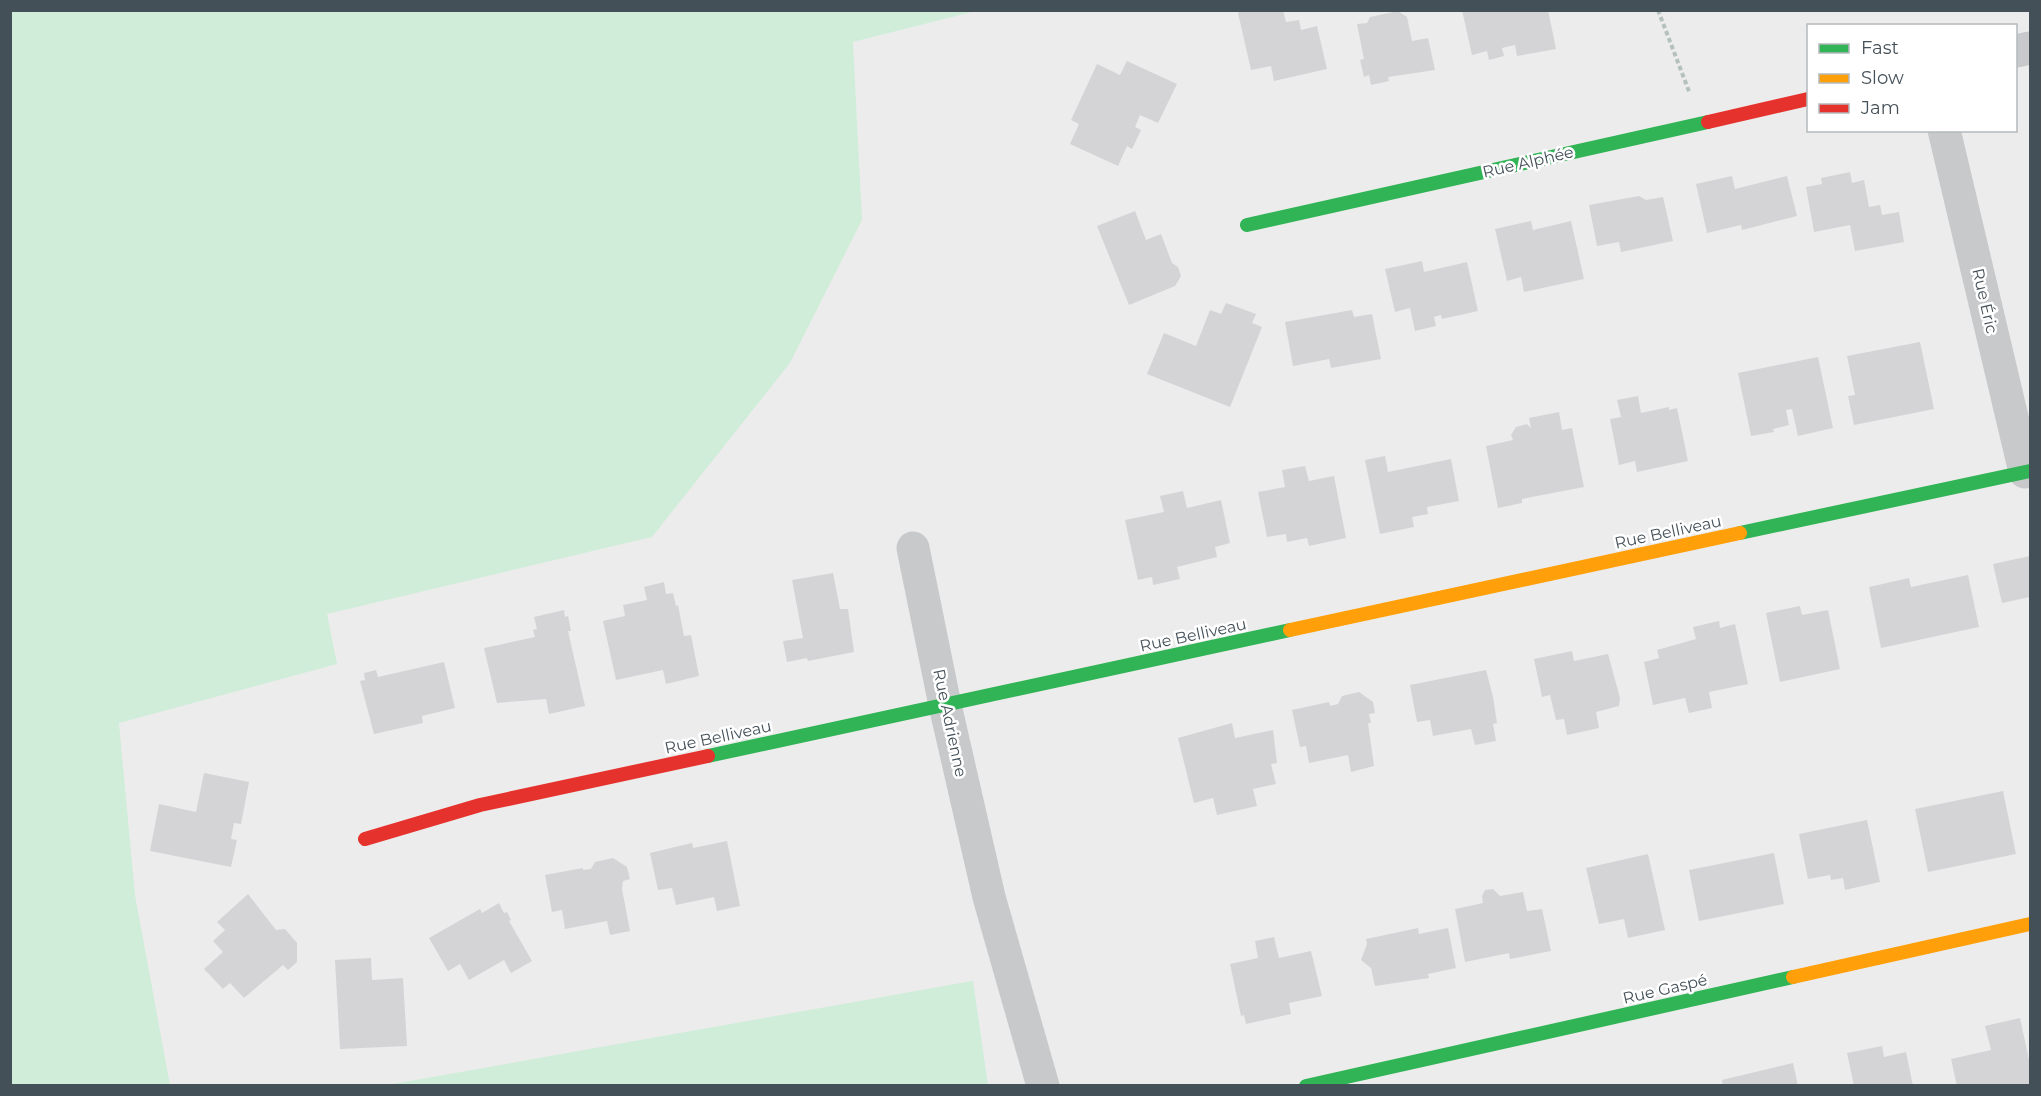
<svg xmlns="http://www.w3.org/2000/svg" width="2041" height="1096" font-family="Montserrat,sans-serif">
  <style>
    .green { fill: #d0edd9 }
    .building { fill: #d4d4d7 }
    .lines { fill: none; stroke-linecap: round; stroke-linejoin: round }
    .path { stroke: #b4c1bc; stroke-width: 4; stroke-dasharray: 4.5 3; stroke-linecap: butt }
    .street { stroke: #c7c9cb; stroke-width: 33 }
    .fast { stroke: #30b455; stroke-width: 14 }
    .slow { stroke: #ff9f0a; stroke-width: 14 }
    .jam { stroke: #e5322d; stroke-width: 14 }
    .labels { text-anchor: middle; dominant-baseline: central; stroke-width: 5; stroke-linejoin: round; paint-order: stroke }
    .street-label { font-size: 16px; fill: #445058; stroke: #fff }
  </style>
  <rect width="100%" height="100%" fill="#edecec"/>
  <g class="green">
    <polygon points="10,11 976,11 853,42 862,220 790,363 652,537 327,614 337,664 119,723 135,895 170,1085 11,1085"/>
    <polygon points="973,981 988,1085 387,1085 972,981"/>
  </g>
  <g class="building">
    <polygon points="1242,10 1283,10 1286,22 1299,20 1301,30 1317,26 1327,69 1274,81 1271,66 1251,70 1238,13"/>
    <polygon points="1462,10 1548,10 1556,49 1517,56 1515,45 1502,48 1504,56 1489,60 1487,51 1472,55"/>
    <polygon points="1398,11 1407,17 1412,41 1428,38 1435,70 1388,77 1389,81 1371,85 1369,75 1364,77 1360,60 1364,59 1357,24 1367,23 1370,17"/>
    <polygon points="1127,61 1177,84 1158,123 1140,115 1135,127 1141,130 1132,149 1127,146 1118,166 1070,144 1079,124 1071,120 1097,64 1120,75"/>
    <polygon points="1850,172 1852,183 1864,180 1869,207 1880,205 1882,215 1899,212 1904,242 1855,251 1850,225 1814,232 1806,187 1822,184 1821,178"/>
    <polygon points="1732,176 1735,189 1787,176 1797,216 1742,230 1741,225 1707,233 1696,184"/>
    <polygon points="1639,196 1646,200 1663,197 1673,241 1621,252 1619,242 1597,246 1589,205"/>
    <polygon points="1135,211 1146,240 1161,234 1172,263 1178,267 1181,276 1175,286 1129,305 1097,226"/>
    <polygon points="1531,221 1533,230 1571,221 1584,279 1524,292 1521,277 1507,281 1495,229"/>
    <polygon points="1422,261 1424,272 1467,262 1478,311 1442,319 1441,315 1434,317 1436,326 1415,331 1410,308 1395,312 1385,269"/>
    <polygon points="1226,303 1256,314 1252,323 1262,327 1230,407 1147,374 1164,333 1196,346 1210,310 1221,314"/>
    <polygon points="1352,310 1354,317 1372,314 1381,359 1331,368 1329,359 1293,366 1285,322"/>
    <polygon points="1920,342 1934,409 1854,425 1848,396 1855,395 1847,356"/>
    <polygon points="1818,357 1833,428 1798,436 1792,409 1786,410 1789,425 1773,429 1774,432 1751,436 1738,373"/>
    <polygon points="1638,396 1641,413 1669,407 1669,410 1677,408 1688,461 1637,472 1635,461 1619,465 1610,419 1621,417 1617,400"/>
    <polygon points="1559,412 1562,430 1572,428 1584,487 1522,499 1522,503 1498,508 1486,446 1513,440 1511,435 1516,427 1527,424 1531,428 1529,418"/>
    <polygon points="1385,456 1388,472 1451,459 1459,501 1427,507 1428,514 1412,517 1414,527 1380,534 1365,460"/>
    <polygon points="1305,466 1309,481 1334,476 1346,538 1309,546 1307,538 1287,542 1286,534 1267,537 1258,492 1285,487 1282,470"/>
    <polygon points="1183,491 1187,508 1221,500 1230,543 1215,547 1217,557 1177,567 1180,579 1153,585 1152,577 1138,580 1125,520 1164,512 1160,496"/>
    <polygon points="2030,556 2030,597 2002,603 1993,564"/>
    <polygon points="833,573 840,609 848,609 854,652 808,661 807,658 787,662 783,641 803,638 792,580"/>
    <polygon points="1968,575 1979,627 1881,648 1869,587 1909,578 1911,587"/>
    <polygon points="664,582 666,594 673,593 676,606 678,605 684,636 691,635 699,676 666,684 663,670 616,680 603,621 625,616 623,605 647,600 644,587"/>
    <polygon points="1800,606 1802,615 1828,610 1840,669 1780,682 1766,613"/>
    <polygon points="564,610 565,617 568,616 571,631 568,631 585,706 549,714 546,699 497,703 484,648 535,637 533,630 537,629 534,617"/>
    <polygon points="1719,621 1720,628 1735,624 1748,684 1709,692 1712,708 1689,713 1685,698 1653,705 1644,662 1659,658 1657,650 1696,639 1693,627"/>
    <polygon points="1572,651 1574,661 1608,654 1620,698 1619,706 1596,712 1599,728 1567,735 1564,719 1556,720 1550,695 1542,697 1534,659"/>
    <polygon points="444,662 455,708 422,716 423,723 374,734 360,681 365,680 364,673 376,670 378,677"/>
    <polygon points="1486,670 1493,697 1497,723 1493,724 1496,741 1475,745 1471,729 1433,736 1430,720 1417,722 1410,685"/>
    <polygon points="1359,692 1373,702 1375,713 1369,714 1371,723 1368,723 1374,766 1351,772 1348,755 1309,763 1306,746 1300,747 1292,710 1329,702 1330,706 1338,704 1342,696"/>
    <polygon points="1232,723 1235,738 1273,730 1277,763 1271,764 1276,784 1253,789 1257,806 1217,815 1213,798 1194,803 1178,738"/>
    <polygon points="204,773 249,782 241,824 234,823 231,839 237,840 231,867 150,851 159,804 196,812"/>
    <polygon points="2003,791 2016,854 1928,872 1915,809"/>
    <polygon points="1867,820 1880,882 1845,890 1843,878 1831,880 1830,875 1808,879 1799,834"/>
    <polygon points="727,841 740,906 717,911 714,897 676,905 672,888 658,890 650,853 692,843 693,848"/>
    <polygon points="1774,853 1784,904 1699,921 1689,870"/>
    <polygon points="1648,854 1665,930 1628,938 1624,919 1599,924 1586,868"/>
    <polygon points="613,858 627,867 630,879 623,881 622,889 630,931 610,935 607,921 565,929 562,910 552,912 545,875 583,868 583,870 591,869 595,862"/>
    <polygon points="1493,889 1500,896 1523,892 1527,911 1542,909 1551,951 1510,959 1509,953 1465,962 1455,909 1483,903 1482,896 1485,890"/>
    <polygon points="248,894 276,930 285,929 297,943 297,962 288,970 283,965 244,998 230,983 223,989 204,969 223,952 213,941 225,930 217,922"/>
    <polygon points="499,903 504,913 507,912 511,920 509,921 532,961 511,973 504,960 469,980 460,964 448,971 429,938 480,909 482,913"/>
    <polygon points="1418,928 1419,934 1448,928 1456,968 1428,974 1429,978 1375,986 1371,968 1361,960 1367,944 1366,939"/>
    <polygon points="1274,937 1279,958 1311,951 1322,996 1289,1003 1291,1014 1246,1024 1244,1015 1241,1016 1230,964 1258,958 1255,941"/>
    <polygon points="371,958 372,980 403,978 407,1046 340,1049 335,960"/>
    <polygon points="2020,1018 2030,1065 2030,1086 1957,1086 1951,1059 1991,1050 1985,1026"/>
    <polygon points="1882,1046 1884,1057 1906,1052 1913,1086 1854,1086 1847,1053"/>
    <polygon points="1793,1063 1798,1086 1723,1086 1722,1080"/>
  </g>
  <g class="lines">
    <polyline class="path" points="1658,10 1690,94"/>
    <g class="street">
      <polyline points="2016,51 2030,48"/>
      <polyline points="1944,130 2025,472"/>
      <polyline points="913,548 945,705 989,897 1043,1086"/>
    </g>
    <g class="fast">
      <polyline points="1247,225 1708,122"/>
      <polyline points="1740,533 2030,471"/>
      <polyline points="708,756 1290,630"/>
      <polyline points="1306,1086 1793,977"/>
    </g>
    <g class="slow">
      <polyline points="1290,630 1740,533"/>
      <polyline points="1793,977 2030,924"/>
    </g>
    <g class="jam">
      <polyline points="1708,122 1808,99"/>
      <polyline points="365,839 480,805 708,756"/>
    </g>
  </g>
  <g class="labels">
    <g class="street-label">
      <text transform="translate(1528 162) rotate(-13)">Rue Alphée</text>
      <text transform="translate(1985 301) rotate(77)">Rue Éric</text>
      <text transform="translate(1668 532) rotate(-12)">Rue Belliveau</text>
      <text transform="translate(1193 635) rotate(-12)">Rue Belliveau</text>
      <text transform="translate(950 723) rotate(78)">Rue Adrienne</text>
      <text transform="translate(718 737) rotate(-12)">Rue Belliveau</text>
      <text transform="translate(1665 989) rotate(-13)">Rue Gaspé</text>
    </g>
  </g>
  <rect width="2041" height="1096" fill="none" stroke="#445058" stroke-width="24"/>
  <rect x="1807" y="24" width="210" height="108" fill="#ffffff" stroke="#b4b9bc" stroke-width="1.5"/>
  <rect x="1819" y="44" width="30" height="9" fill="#30b455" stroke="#b4b9bc" stroke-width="1.5"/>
  <text x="1861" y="54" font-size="18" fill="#445058">Fast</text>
  <rect x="1819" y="74" width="30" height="9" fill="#ff9f0a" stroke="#b4b9bc" stroke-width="1.5"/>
  <text x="1861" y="84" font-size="18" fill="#445058">Slow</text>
  <rect x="1819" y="104" width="30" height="9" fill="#e5322d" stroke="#b4b9bc" stroke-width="1.5"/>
  <text x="1861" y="114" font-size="18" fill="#445058">Jam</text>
</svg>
